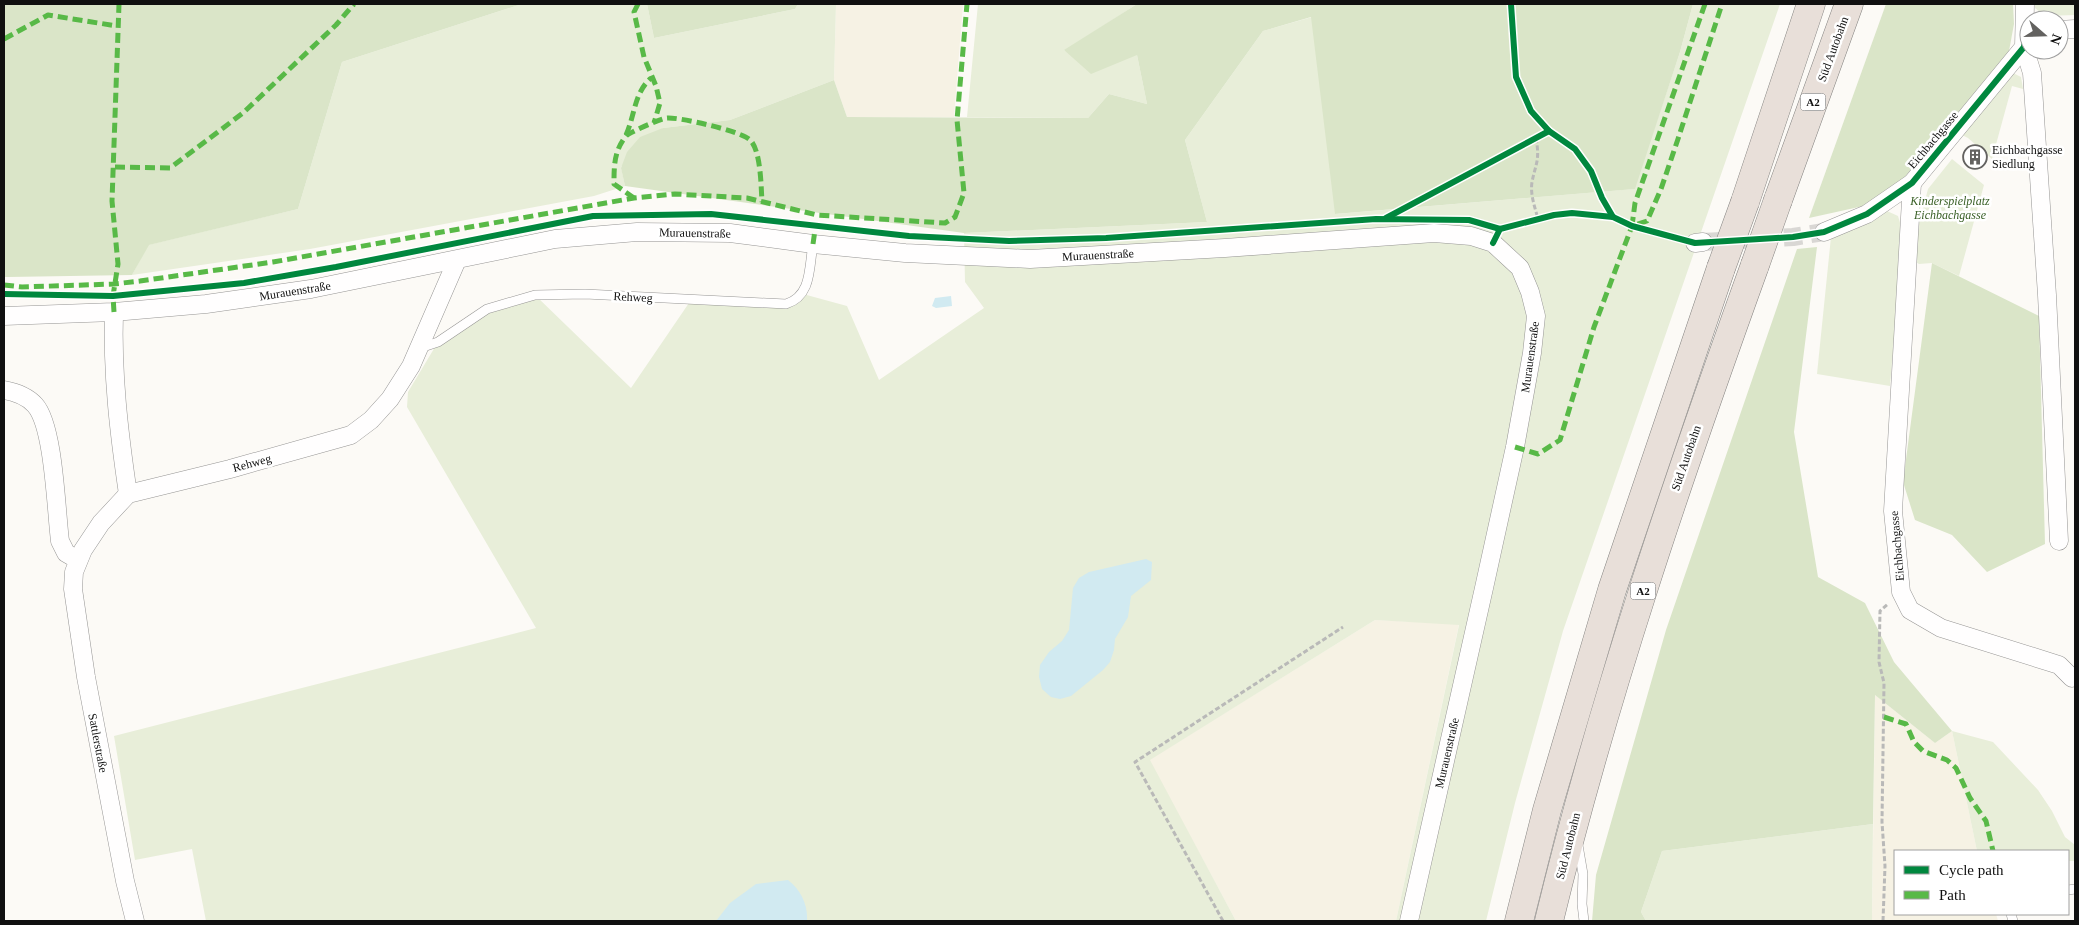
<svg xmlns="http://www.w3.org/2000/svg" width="2079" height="925" font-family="Georgia,serif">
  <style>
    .farmland { fill: #f6f2e4 }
    .green { fill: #e8eed9 }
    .forest { fill: #dae5c8 }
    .water { fill: #d1eaf1 }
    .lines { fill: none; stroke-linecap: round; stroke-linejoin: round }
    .street-tunnel { stroke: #d9d7d4; stroke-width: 18; stroke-dasharray: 18 9; stroke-linecap: butt }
    .lane-casing { stroke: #969594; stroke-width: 10 }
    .street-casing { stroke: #969594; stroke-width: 19 }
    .highway-casing { stroke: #848381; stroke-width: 29 }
    .path { stroke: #b9b9b8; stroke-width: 3; stroke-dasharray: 5 2.5; stroke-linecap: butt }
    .lane { stroke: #fffefe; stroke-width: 9 }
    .street { stroke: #fffefe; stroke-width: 18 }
    .highway { stroke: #e8dfd9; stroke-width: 28 }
    .highway-bridge-casing { stroke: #848381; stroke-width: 29; stroke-linecap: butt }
    .highway-bridge { stroke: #e8dfd9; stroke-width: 28 }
    .quiet { stroke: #58b947; stroke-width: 5; stroke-dasharray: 10 5; stroke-linecap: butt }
    .cycleway-casing { stroke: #fff; stroke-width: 9 }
    .cycleway { stroke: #00873e; stroke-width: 6 }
    .labels { text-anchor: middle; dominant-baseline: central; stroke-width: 5; stroke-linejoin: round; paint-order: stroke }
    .shield { fill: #fff; stroke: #585858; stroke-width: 1 }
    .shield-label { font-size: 11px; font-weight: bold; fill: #101010 }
    .street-label { font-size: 12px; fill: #101010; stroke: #fff }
    .poi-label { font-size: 12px; fill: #101010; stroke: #fff; text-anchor: start }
    .park-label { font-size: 12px; font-style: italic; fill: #3a6027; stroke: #fff }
  </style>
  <rect width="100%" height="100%" fill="#fcfaf6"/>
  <g class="farmland">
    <polygon points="836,4 963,4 954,117 847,117 834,80"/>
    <polygon points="1375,620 1459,624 1396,921 1236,921 1149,760"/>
    <polygon points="1875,695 1935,743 1952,731 1977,851 1895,851 1895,914 1996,914 1998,921 1872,921"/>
  </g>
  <g class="green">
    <polygon points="522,4 647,4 654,38 795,9 798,4 836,4 834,80 730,120 663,128 621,167 625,186 594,196 310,249 132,275 148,245 298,209 342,62"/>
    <polygon points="978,4 1137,4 1064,51 1137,55 1147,104 1109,94 1088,118 967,117"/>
    <polygon points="1693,4 1780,4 1563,631 1515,803 1486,921 1396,921 1459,625 1375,620 1150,760 1236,921 206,921 192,849 135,860 114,736 536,628 407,407 408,392 438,342 487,309 535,295 631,388 691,300 786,304 803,294 847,306 879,380 984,308 965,282 964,233 1207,222 1185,140 1263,31 1312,17 1336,214 1634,189 1680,52"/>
    <polygon points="2035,4 2075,4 2075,15 2045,16 2035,8"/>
    <polygon points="2013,73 2021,77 2023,89 2012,86 1992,159 1968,138 1960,134"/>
    <polygon points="1952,159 1984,185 1959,276 1932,263 1919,264 1914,261 1918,228 1928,189"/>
    <polygon points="1887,211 1898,216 1903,233 1890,386 1817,374 1831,237"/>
    <polygon points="1952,731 1993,742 2038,790 2052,811 2065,837 2075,845 2075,861 2068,861 2068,851 1977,851"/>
    <polygon points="1873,824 1872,921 1646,921 1641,912 1662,851"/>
  </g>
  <g class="forest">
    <polygon points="4,4 522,4 342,62 298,209 149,245 132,275 8,277 4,277"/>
    <polygon points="647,4 798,4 795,9 654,38"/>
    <polygon points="1137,4 1693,4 1680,52 1635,189 1335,214 1311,17 1263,31 1185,140 1207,222 964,233 625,186 621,168 627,152 640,137 663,128 730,120 834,80 847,117 1088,118 1109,94 1147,104 1137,55 1091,74 1064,50"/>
    <polygon points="1886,4 2013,4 2014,24 2009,51 1899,184 1868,205 1809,218"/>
    <polygon points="1817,247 1794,432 1818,577 1865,603 1894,662 1952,731 1935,743 1875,695 1873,824 1662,851 1641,912 1646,921 1592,921 1596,875 1666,630 1797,249"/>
    <polygon points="1932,263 2039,316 2045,544 1987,572 1952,535 1915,520 1903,482"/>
  </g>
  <g class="water">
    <polygon points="951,296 952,306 936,308 932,306 935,298"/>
    <polygon points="1146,559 1152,562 1151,580 1131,596 1128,617 1115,639 1114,650 1110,662 1103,670 1071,696 1060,699 1051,697 1042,689 1039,677 1040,665 1049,652 1062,641 1069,630 1073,588 1079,578 1089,572"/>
    <path d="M788,880C801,890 808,905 807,921H716L730,903L756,884Z"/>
  </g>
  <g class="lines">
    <polyline class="street-tunnel" points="1703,242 1793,237 1824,232"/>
    <g class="lane-casing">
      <g id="lane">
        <path d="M420,345L426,346L438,342L487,309L535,295L585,294L786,304C812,296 809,267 813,244"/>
        <polyline points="1578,845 1583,874 1582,904 1584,921"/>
        <polyline points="2068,890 2075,889"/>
        <polyline points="2011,914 2013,921"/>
      </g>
    </g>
    <g class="street-casing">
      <g id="street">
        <polyline points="2059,30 2075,29"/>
        <polyline points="2024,47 2032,73 2047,295 2059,541"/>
        <polyline points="1912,183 1893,511 1901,592 1910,610 1941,628 2059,665 2072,678"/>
        <polyline points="1824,232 1867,214 1912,183 2024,47 2025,4"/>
        <polyline points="1695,243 1703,242"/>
        <path d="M114,312C112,374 119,433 128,494"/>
        <polyline points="4,316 114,312 206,304 311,289 555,239 637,232 730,233 813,244 905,253 1030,259 1225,248 1434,233 1471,236 1493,243 1520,268 1530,292 1536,316 1532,353 1515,447 1484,588 1409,921"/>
        <path d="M4,390C15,392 27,396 35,405C54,426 56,510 60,541L66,553L78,560"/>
        <polyline points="135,921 125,881 86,677 73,589 74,572 83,550 101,523 128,494 230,469 351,435 371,420 390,399 411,366 457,260"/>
      </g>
    </g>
    <g class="highway-casing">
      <g id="highway">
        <polyline points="1778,200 1849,4"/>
        <polyline points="1745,202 1811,4"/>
        <polyline points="1519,921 1547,810 1612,590 1721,268"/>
        <path d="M1549,921C1603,698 1677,481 1755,265"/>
      </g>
    </g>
    <g class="path">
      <path d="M1536,138C1540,161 1536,162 1532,182C1530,195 1535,207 1538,219"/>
      <polyline points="1384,219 1549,131"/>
      <polyline points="1223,921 1135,762 1343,627"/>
      <polyline points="1883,921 1885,866 1882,822 1884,683 1879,662 1880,611 1888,604"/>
    </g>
    <use href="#lane" class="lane"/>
    <use href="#street" class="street"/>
    <use href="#highway" class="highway"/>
    <g class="highway-bridge-casing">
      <g id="highway-bridge">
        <polyline points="1755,265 1778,200"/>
        <polyline points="1721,268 1745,202"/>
      </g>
    </g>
    <use href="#highway-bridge" class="highway-bridge"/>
    <g class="quiet">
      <polyline points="638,4 634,12 644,57 656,86 660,103 654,123"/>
      <polyline points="1705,4 1635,203 1632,226 1647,221 1661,189 1678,139 1722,4"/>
      <polyline points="4,39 48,15 117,26"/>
      <path d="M626,135C635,115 634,93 651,78"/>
      <polyline points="115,167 170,168 243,113 336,25 354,4"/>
      <path d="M634,198L614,184C614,166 614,151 626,136C628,133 662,118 667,118C680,117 739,131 749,139C761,148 761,187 762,202"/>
      <polyline points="813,244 816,223"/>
      <polyline points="4,285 22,287 114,284 140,281 273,262 634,198 675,194 747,198 817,215 945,223 955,217 964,193 957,120 967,4"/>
      <polyline points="114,312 113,296 118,264 112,201 119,4"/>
      <polyline points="1515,447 1538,454 1560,440 1594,327 1632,226"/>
      <polyline points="1884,717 1906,724 1914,742 1923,751 1947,760 1956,768 1970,798 1986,821 1993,851"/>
    </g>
    <g class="cycleway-casing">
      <g id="cycleway">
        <polyline points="1511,4 1516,77 1531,111 1549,131 1575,149 1591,171 1602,198 1613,217 1632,226 1695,243 1793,237 1824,232 1867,214 1912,183 2024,47 2025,32 2029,32"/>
        <polyline points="1386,218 1549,131"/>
        <polyline points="1493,243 1500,229 1554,215 1572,213 1613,217"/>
        <polyline points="4,294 113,296 244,283 336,267 593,216 711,214 909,236 1009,241 1106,238 1376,219 1469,220 1500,229"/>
      </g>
    </g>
    <use href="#cycleway" class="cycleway"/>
  </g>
  <defs>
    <g id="building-ring" transform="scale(1.25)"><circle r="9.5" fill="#fff" stroke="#636260" stroke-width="1.5"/><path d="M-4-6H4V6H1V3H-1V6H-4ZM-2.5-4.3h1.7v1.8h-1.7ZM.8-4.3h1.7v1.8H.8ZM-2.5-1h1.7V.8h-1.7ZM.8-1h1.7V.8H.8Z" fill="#636260"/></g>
  </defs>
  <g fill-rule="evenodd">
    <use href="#building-ring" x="1975" y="157"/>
  </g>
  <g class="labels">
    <g class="shield">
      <rect x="1800.5" y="93.5" width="25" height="17" rx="4"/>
      <rect x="1630.5" y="582.5" width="25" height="17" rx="4"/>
    </g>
    <g class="shield-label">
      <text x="1813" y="102">A2</text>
      <text x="1643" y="591">A2</text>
    </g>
    <g class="street-label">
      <text transform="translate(1833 49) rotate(-70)">Süd Autobahn</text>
      <text transform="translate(1933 140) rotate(-50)">Eichbachgasse</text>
      <text transform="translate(695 233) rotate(1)">Murauenstraße</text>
      <text transform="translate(1098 255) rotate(-3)">Murauenstraße</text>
      <text transform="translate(295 291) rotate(-9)">Murauenstraße</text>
      <text transform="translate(633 297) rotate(3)">Rehweg</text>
      <text transform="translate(1530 357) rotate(-82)">Murauenstraße</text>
      <text transform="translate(1686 458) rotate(-71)">Süd Autobahn</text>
      <text transform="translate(252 463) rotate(-15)">Rehweg</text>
      <text transform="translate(1897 546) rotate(-95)">Eichbachgasse</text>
      <text transform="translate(98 743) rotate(79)">Sattlerstraße</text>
      <text transform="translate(1447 753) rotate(-77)">Murauenstraße</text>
      <text transform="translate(1568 846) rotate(-76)">Süd Autobahn</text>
    </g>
    <g class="poi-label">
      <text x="1992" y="150">Eichbachgasse<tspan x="1992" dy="14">Siedlung</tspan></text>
    </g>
    <g class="park-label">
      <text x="1950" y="201">Kinderspielplatz<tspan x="1950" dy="14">Eichbachgasse</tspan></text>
    </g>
  </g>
  <rect width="2079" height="925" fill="none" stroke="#101010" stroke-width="10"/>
  <rect x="1894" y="850" width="175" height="65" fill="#ffffff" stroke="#9f9f9f"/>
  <rect x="1904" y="866" width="25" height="8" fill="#00873e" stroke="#9f9f9f"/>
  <text x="1939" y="875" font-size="15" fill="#101010">Cycle path</text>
  <rect x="1904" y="891" width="25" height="8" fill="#58b947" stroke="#9f9f9f"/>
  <text x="1939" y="900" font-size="15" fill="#101010">Path</text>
  <g transform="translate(2044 35) rotate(110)"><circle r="24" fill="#ffffff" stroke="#9f9f9f"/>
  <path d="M0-4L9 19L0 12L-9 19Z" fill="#636260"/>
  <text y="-8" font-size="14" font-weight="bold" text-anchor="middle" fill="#101010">N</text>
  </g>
</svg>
